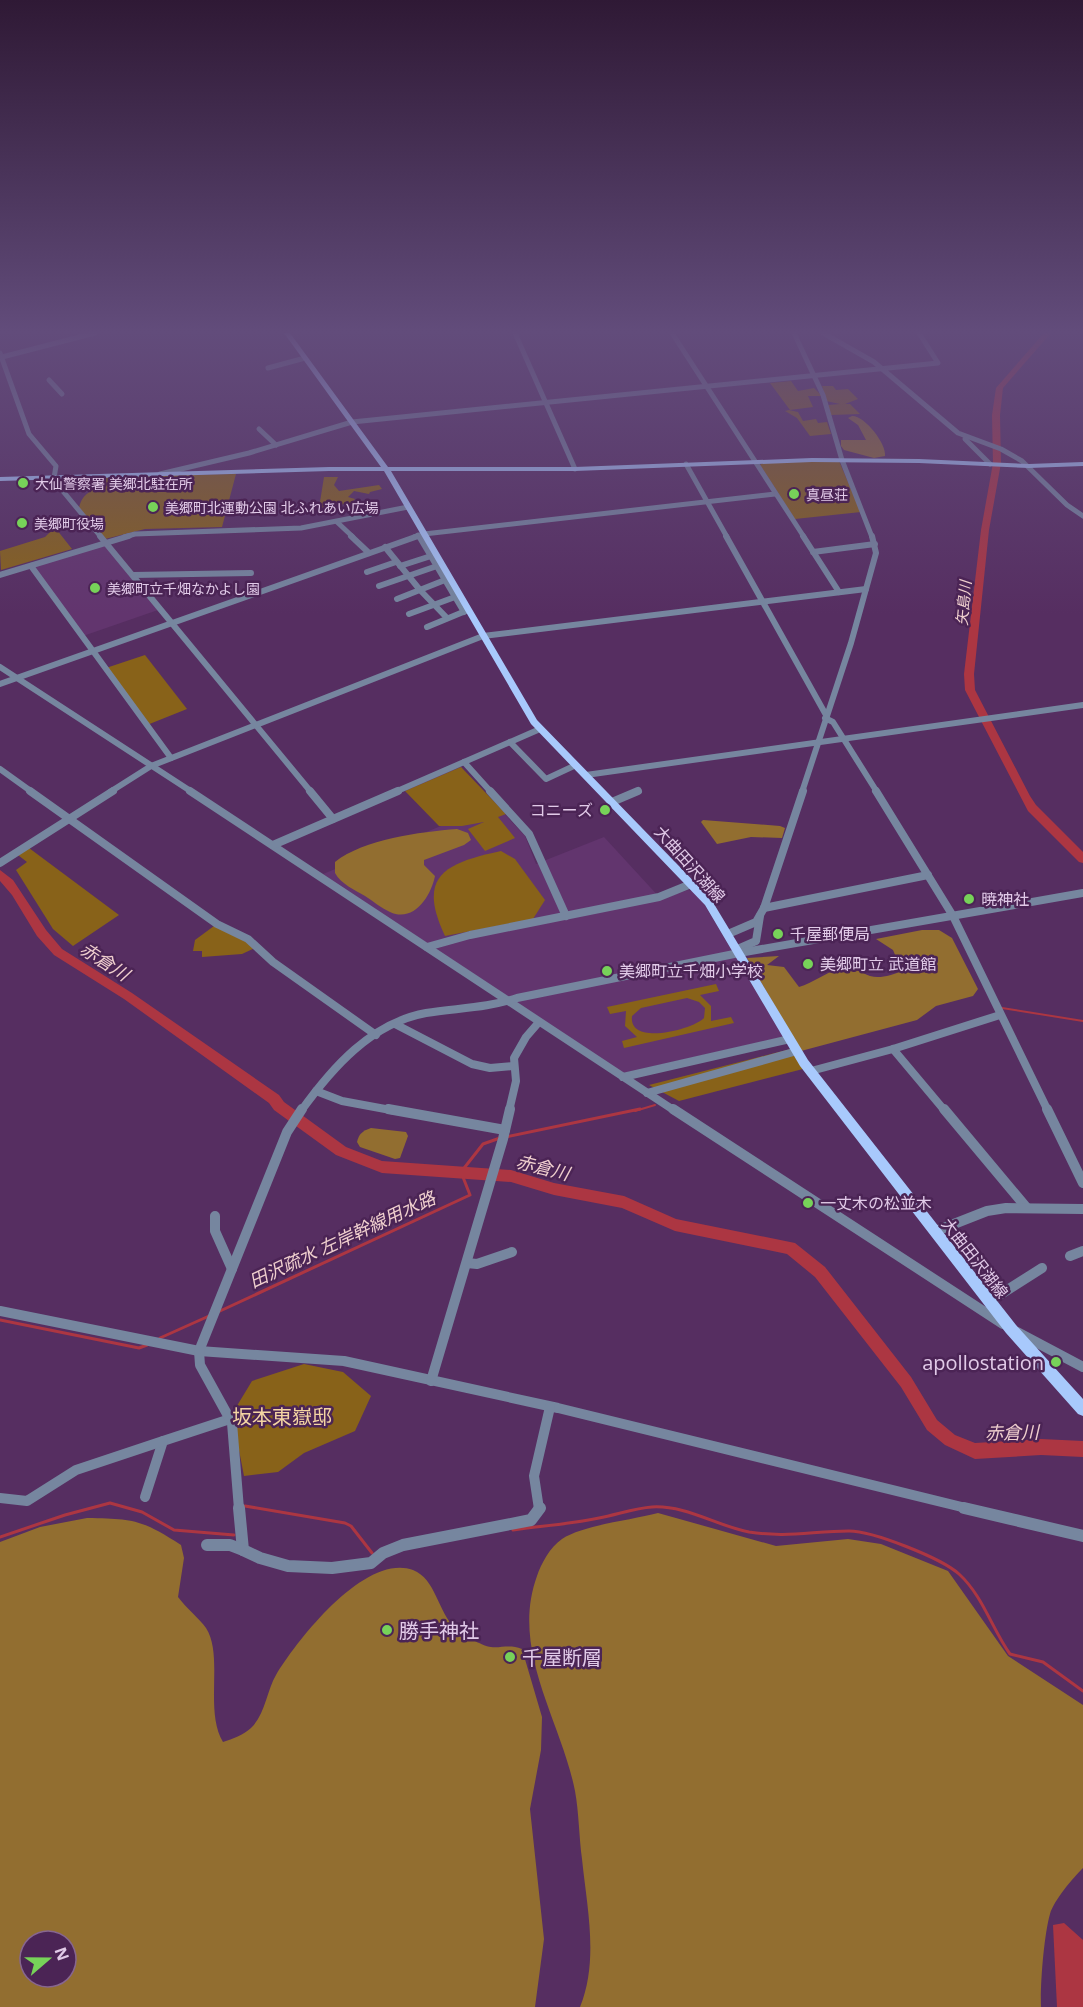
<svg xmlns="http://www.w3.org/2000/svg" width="1083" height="2007" font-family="'Open Sans','Noto Sans JP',sans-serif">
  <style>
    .built { fill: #62356e }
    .green { fill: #886219; fill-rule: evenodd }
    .forest { fill: #926e30; fill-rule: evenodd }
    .water { fill: #ac3642 }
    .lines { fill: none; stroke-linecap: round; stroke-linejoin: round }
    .stream-far1 { stroke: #ac3642; stroke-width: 2 }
    .stream { stroke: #ac3642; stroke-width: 3 }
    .river { fill: #ac3642; fill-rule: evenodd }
    .minor-far4 { stroke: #76869f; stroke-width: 5 }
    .minor-far3 { stroke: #76869f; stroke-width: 6 }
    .minor-far2 { stroke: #76869f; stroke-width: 8 }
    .minor-far1 { stroke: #76869f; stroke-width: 10 }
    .minor { stroke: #76869f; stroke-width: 12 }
    .major { fill: #a8c9fc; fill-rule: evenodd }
    .poi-dot { fill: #77d259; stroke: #4b2455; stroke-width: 2 }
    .labels { text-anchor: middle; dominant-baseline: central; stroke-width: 5; stroke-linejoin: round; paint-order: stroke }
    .far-poi-label { font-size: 14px; fill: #e1cae8; stroke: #4b2455; text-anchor: start }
    .far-water-label { font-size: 15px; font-style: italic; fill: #f0d0cf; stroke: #4b2455 }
    .poi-label { font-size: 16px; fill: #e1cae8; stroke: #4b2455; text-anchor: start }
    .street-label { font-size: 16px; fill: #e1cae8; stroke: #4b2455 }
    .water-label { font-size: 18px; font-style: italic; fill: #f0d0cf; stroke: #4b2455 }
    .near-poi-label { font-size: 20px; fill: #e1cae8; stroke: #4b2455; text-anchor: start }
    .near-park-label { font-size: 20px; fill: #f4d5a3; stroke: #4b2455 }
  </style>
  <rect width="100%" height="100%" fill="#562e61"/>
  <g class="built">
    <polygon points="104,544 158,610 83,636 33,566"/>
    <polygon points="461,767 525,836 536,864 604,837 661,899 688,890 697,892 783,1037 623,1073 323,874 441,826 403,788"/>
  </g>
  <g class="green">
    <polygon points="791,381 798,391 814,388 822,396 808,396 813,407 790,410 770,383"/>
    <polygon points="822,386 833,386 836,390 848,389 858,399 845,404 850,404 860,414 831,415 828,405 840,404 826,401"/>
    <polygon points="789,410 798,412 803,421 816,419 818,423 827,422 831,434 810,436 797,418 785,411"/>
    <polygon points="839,461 861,512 795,519 760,465 763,462"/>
    <path d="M236,474L222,527L145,529L105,539L79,508C83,489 96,494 103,476Z"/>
    <polygon points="324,477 338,477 334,485 339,491 379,485 382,489 370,492 369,494 354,491 348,497 355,499 351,503 319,508"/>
    <polygon points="57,530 72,549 1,570 0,551 45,537 50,532"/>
    <polygon points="145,655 187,709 147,725 106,668"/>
    <polygon points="461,767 506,814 498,817 515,838 485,851 468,829 484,822 462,826 439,826 405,791"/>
    <polygon points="29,848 119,915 73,946 53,929 16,870 27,862 18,855"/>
    <path d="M501,851L515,859L545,900L533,919L445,936C416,875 446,863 501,851Z"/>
    <polygon points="214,926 257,947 242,954 202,957 202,951 193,951 195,940"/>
    <path d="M716,984L719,991L700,995L711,1006V1021L731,1017L734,1023L624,1048L622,1041L637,1037L625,1026L626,1011L610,1014L607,1007ZM687,998L699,1002L705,1008L704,1018C694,1029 628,1047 632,1016L641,1008Z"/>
    <polygon points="791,1049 803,1069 679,1101 649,1085"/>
    <polygon points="304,1364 343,1372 371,1396 355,1431 304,1453 278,1472 244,1476 232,1414 252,1381"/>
  </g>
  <g class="forest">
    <path d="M852,416C864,415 887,444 885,456L874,458L844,450L841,446V440H866L858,425L848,418Z"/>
    <polygon points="703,820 780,826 785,828 782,838 751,837 717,844 701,822"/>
    <path d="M457,829L468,833L471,840L464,845L424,860V865L435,876C431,896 414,923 390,912C381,908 373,901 365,896C355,890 341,884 335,873V862C364,839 420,832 457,829Z"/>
    <path d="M922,930H939L952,938L978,989L973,996L936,1006L917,1020L801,1051L747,958L779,956L767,965L784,967L799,987C813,983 825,973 838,969C851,965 859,972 870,976C880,979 892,975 902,971L893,950L876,939Z"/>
    <path d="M371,1128L406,1132L408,1136L400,1158L395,1159L360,1147L357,1142C359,1134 362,1131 371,1128Z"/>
    <path d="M658,1513L776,1546L848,1539L881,1544L948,1571L1008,1656L1083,1705V1868C1073,1878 1054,1900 1050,1914C1044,1935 1040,1985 1041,2007H580C599,1960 587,1908 582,1859C579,1837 579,1813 575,1791C561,1720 510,1650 537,1576C541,1564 550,1547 562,1539C583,1525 632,1520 658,1513Z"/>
    <path d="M87,1518C133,1519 141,1519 181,1545L184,1558L178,1597C186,1608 200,1619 206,1628C224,1656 204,1710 223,1742C233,1739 243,1735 251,1728C265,1715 267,1690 276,1675C298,1639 365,1553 413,1570C436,1579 438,1612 455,1628C461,1634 482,1646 491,1647C502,1648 510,1644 522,1649L542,1717L541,1750L530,1809L544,1939L535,2007H0V1542L40,1527ZM30,1941H66V1977H30Z"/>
  </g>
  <polygon class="water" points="1064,1923 1083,1940 1083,2007 1057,2007 1053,1925"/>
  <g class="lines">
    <g class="stream-far1">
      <polyline points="1002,1008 1083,1021"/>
      <polyline points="635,1111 655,1105"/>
    </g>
    <g class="stream">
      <polyline points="506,1137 640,1109"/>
      <polyline points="220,1311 470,1195 461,1172 483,1144 500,1138"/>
      <polyline points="0,1320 139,1348 147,1345"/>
      <polyline points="160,1338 209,1316"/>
      <polyline points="245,1506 345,1523 351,1526 372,1553"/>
      <path d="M513,1530C541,1526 571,1524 599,1518C616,1515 635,1508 652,1507C686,1505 717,1526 749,1532C787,1538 813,1531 849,1531C873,1531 941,1558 959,1574C983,1596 992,1629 1010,1654L1043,1662L1083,1691"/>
      <polyline points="0,1537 65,1515 110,1503 142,1512 174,1530 234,1535"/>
    </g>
    <g class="river">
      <polygon points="1044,333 1051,333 1003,388 1000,415 1001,463 989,530 974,674 975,690 1030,796 1036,805 1083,852 1083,863 1079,862 1028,811 965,690 964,674 981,530 993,463 992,415 996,388"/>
      <polygon points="0,870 13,880 46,930 62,949 132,993 279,1095 284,1102 346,1147 382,1161 511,1170 554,1183 624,1196 676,1219 795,1243 825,1267 911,1377 937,1420 955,1435 975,1443 1041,1439 1083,1441 1083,1457 1041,1455 975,1459 945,1445 927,1430 901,1387 815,1277 787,1254 675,1231 622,1208 554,1195 511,1182 382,1173 336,1155 274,1110 269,1103 124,999 54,955 37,936 12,895 0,881"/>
    </g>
    <g class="minor-far4">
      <polyline points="515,333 575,469"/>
      <polyline points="672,333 804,537"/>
      <polyline points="794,333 823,395 842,460 872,537"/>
      <polyline points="823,333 874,362 958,433 1001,449 1022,461 1067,505 1083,516"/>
      <polyline points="0,353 29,434 56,466 54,478 57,484 101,537"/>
      <polyline points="2,357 95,333"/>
      <polyline points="268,368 305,358"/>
      <polyline points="49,380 62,394"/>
      <polyline points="259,429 276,445"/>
      <polyline points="965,439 990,464"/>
      <polyline points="686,464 727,537"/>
      <polyline points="160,474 249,453 352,422 938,363 919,333"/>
      <polyline points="337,522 353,537"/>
      <polyline points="418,535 419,537"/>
      <polyline points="124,537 135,534 301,528 408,507"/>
      <polyline points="414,537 424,534 775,494"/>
    </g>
    <g class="minor-far3">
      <polyline points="100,536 311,792"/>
      <polyline points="351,536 369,553"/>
      <polyline points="419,536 464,612"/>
      <polyline points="726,536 826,715"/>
      <polyline points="803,536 839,592"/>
      <polyline points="385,547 420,590 447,618"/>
      <polyline points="813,552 875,544"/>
      <polyline points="31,566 171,758"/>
      <polyline points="400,566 431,556"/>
      <polyline points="367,572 396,562"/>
      <polyline points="0,575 129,536"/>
      <polyline points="133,575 251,573"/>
      <polyline points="379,586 437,566"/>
      <polyline points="397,599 445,580"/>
      <polyline points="409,614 455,597"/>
      <polyline points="427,627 468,610"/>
      <polyline points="0,667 192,792"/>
      <polyline points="0,684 418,536"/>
      <polyline points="825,718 833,722 877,792"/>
      <polyline points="510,742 546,779 576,765"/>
      <polyline points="464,762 491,792"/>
      <polyline points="0,769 32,792"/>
      <polyline points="586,775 1083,705"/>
      <polyline points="110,792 151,766 483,636 866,589"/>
      <polyline points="395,792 540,729"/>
      <polyline points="635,792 638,791"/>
      <polyline points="802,792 851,643 876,553 872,536"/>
    </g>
    <g class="minor-far2">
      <polyline points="30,791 217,924 248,939 273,962 376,1035"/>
      <polyline points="190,791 675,1111"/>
      <polyline points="310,791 333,819"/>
      <polyline points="490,791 529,834 566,916"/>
      <polyline points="876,791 953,916 1048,1111"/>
      <polyline points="612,802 638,791"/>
      <polyline points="273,845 398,791"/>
      <polyline points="0,863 113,791"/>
      <polyline points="764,908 928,875"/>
      <polyline points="728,934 756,922 764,908 803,791"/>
      <polyline points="427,947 470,935 659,897 691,884"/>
      <polyline points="740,948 756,941 760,916"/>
      <polyline points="395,1024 472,1064 490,1068 513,1066"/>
      <polyline points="893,1049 945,1111"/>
      <polyline points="811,1071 893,1049 1000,1015"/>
      <polyline points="623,1077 790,1039"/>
      <polyline points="316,1091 342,1101 396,1111"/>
      <polyline points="647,1093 797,1051"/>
      <path d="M301,1111C332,1068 371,1023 426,1013C457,1008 487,1008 517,998L739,953L1083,893"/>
      <polyline points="509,1111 516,1081 514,1058 526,1037 539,1022"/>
    </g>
    <g class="minor-far1">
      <polyline points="388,1109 505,1130"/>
      <polyline points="673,1109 1003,1324"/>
      <polyline points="944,1109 1026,1207"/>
      <polyline points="1047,1109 1083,1183"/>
      <polyline points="215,1216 215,1231 232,1269"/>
      <polyline points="936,1231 987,1211 1006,1208 1083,1209"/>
      <polyline points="1070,1256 1083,1251"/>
      <polyline points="467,1263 477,1264 512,1252"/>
      <polyline points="990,1301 1042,1268"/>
      <polyline points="0,1311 199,1351 344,1361 558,1408 970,1509"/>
      <polyline points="1017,1332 1083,1367"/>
      <polyline points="431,1381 503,1139 510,1109"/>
      <polyline points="145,1497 163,1441 230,1419"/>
      <polyline points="0,1498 27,1501 76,1470 163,1441"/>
      <polyline points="239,1509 232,1423 200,1365 199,1351 287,1132 302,1109"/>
      <polyline points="539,1509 534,1476 550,1407"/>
    </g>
    <g class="minor">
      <polyline points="239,1508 243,1550 260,1558 288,1566 332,1568 371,1563 383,1553 403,1545 531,1520 540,1508"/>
      <polyline points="964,1508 1083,1536"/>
      <polyline points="207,1545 230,1545 243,1550"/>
    </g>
    <polygon class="major" points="284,333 290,333 388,467 575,467 812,458 919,459 1029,464 1083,462 1083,466 1029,468 919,463 812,462 575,471 391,471 537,720 711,899 808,1060 1016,1325 1083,1399 1083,1416 1078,1414 1006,1333 800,1066 705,905 531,724 384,471 329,471 0,481 0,477 329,467 381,467"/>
  </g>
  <linearGradient id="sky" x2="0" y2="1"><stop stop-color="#2f1935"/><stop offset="0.54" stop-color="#624c7b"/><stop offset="1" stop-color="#624c7b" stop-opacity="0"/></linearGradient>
  <rect width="1083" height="614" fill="url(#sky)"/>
  <g class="poi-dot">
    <circle cx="23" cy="483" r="6"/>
    <circle cx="794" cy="494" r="6"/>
    <circle cx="153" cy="507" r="6"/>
    <circle cx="22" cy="523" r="6"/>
    <circle cx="95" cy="588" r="6"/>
    <circle cx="605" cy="810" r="6"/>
    <circle cx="969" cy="899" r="6"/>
    <circle cx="778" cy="934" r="6"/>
    <circle cx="808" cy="964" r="6"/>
    <circle cx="607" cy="971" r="6"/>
    <circle cx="808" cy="1203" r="6"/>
    <circle cx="1056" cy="1362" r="6"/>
    <circle cx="387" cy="1630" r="6"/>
    <circle cx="510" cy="1657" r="6"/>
  </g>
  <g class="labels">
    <g class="far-poi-label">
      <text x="35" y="483">大仙警察署 美郷北駐在所</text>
      <text x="806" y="494">真昼荘</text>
      <text x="165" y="507">美郷町北運動公園 北ふれあい広場</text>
      <text x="34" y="523">美郷町役場</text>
      <text x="107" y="588">美郷町立千畑なかよし園</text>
    </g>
    <g class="far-water-label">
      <text transform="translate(963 603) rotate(-85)">矢島川</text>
    </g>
    <g class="poi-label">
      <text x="593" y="810" text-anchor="end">コニーズ</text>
      <text x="981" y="899">暁神社</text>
      <text x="790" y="934">千屋郵便局</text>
      <text x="820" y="964">美郷町立 武道館</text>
      <text x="619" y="971">美郷町立千畑小学校</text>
      <text x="820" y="1203">一丈木の松並木</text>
    </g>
    <g class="street-label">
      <text transform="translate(690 864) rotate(48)">大曲田沢湖線</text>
      <text transform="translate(975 1258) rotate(52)">大曲田沢湖線</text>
    </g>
    <g class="water-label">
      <text transform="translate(105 961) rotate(33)">赤倉川</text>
      <text transform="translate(543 1167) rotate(14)">赤倉川</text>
      <text transform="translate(342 1239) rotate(-25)">田沢疏水 左岸幹線用水路</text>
      <text transform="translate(1012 1432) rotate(-1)">赤倉川</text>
    </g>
    <g class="near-poi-label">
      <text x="1044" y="1362" text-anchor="end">apollostation</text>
      <text x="399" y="1630">勝手神社</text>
      <text x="522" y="1657">千屋断層</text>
    </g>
    <g class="near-park-label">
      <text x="282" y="1416">坂本東嶽邸</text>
    </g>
  </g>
  <g transform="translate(48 1959) rotate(70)"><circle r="28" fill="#4b2455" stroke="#876690" stroke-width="1.5"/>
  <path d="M0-4.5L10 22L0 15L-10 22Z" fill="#77d259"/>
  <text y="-9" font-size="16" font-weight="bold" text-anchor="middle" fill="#e1cae8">N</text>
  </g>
</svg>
